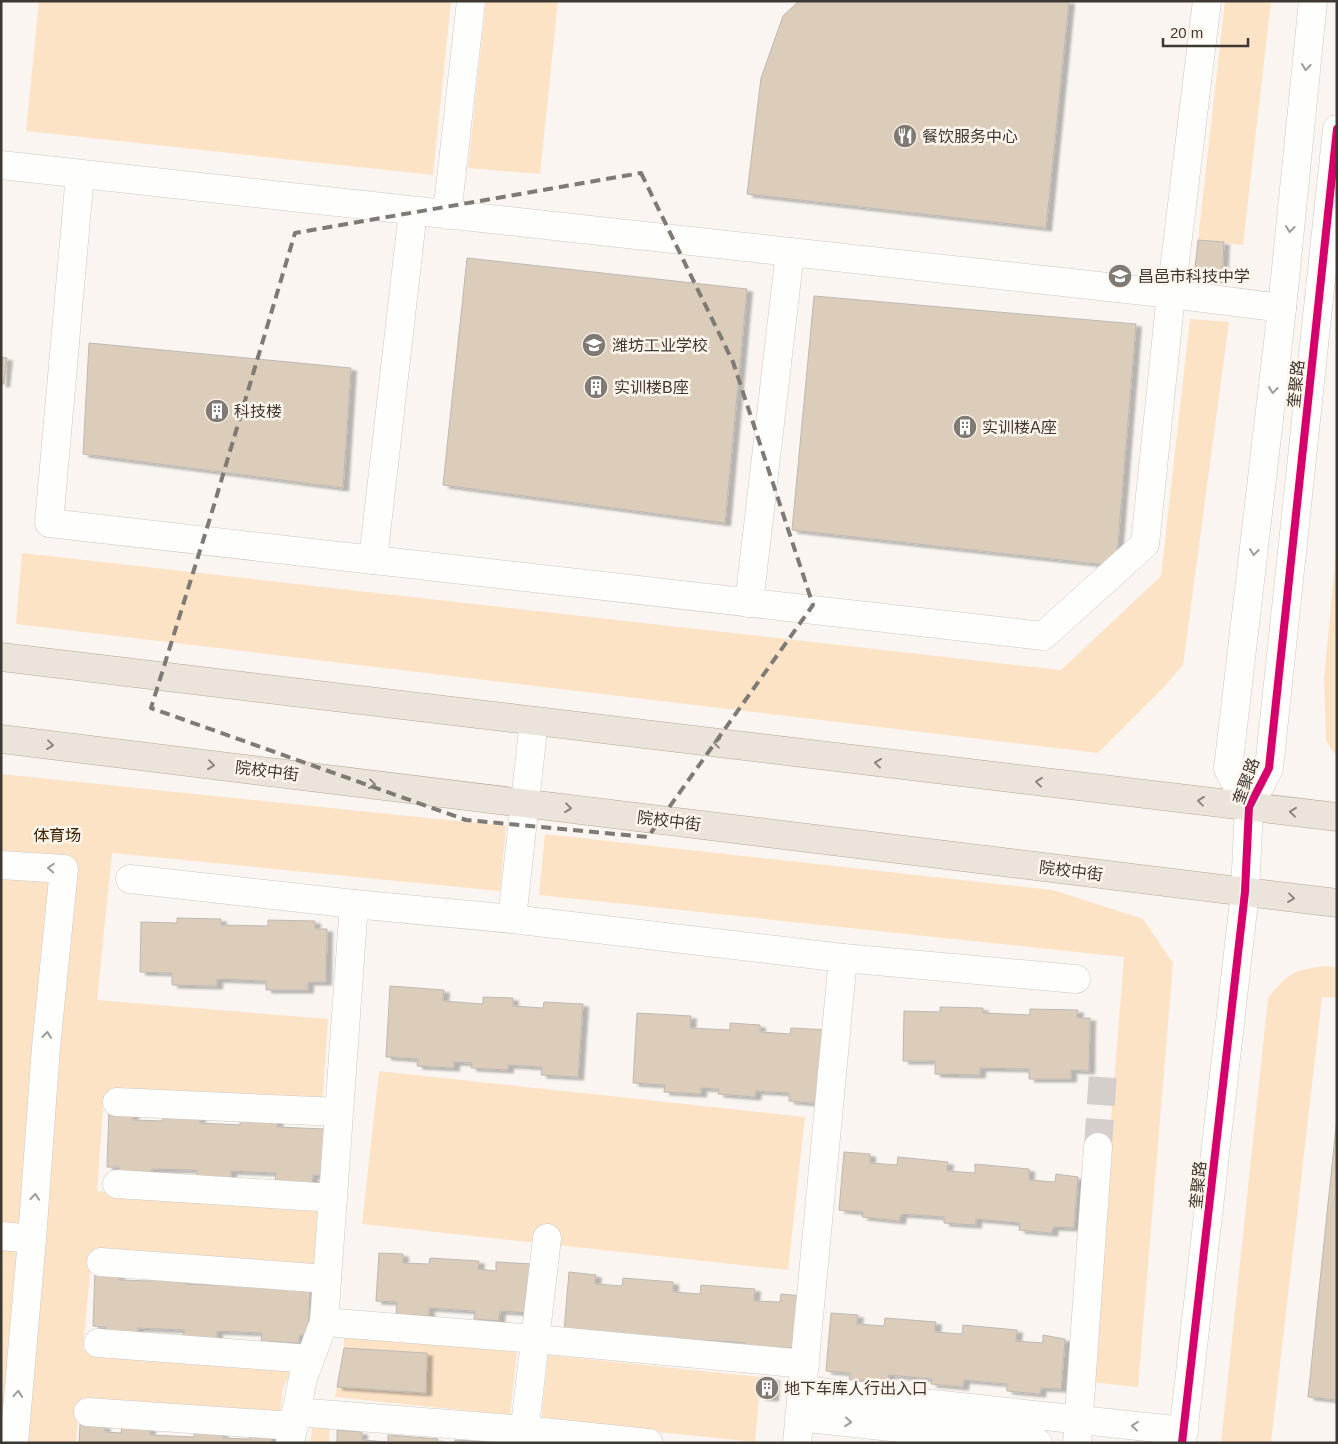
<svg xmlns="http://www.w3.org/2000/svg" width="1338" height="1444" font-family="Helvetica,'Noto Sans SC',sans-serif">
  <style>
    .green { fill: #fde3c6 }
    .building { fill: #dccdbb; stroke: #bdb8b3; filter: url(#shadow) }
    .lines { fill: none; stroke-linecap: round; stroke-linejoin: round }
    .minor-tunnel { stroke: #d4cfca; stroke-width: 28; stroke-dasharray: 28 14; stroke-linecap: butt }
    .minor-casing { stroke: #cdc8c3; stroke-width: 29 }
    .major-casing { stroke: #b4a795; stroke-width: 29 }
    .minor { stroke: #fefefd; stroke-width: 28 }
    .major { stroke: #ebe4da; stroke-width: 28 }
    .cycleway-casing { stroke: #fef5ec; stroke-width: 11 }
    .cycleway { stroke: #d6006c; stroke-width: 8 }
    .oneway { stroke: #9e9b98 }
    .oneway2 { stroke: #8c857e }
    .marked { fill: none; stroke: #807a74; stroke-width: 4; stroke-dasharray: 10 6; stroke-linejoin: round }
    .labels { text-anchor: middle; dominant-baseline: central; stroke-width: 5; stroke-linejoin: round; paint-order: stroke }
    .poi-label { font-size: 16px; fill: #3e3832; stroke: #fef5ec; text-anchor: start }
    .street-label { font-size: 16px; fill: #3e3832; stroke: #fef5ec }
    .park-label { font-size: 16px; fill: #3f2501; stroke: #fef5ec }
  </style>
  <defs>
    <filter id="shadow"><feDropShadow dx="5.5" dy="3" stdDeviation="1" flood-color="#0004"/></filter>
  </defs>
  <rect width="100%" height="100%" fill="#faf5f0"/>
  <g class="green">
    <polygon points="39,1 451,1 433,175 26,131"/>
    <polygon points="486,1 558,1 540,174 468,168"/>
    <polygon points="1225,1 1271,1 1243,245 1198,240"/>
    <polygon points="1190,319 1229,322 1183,665 1163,688 1098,753 16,624 22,553 1061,670 1161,576"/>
    <polygon points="1337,542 1337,757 1326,741 1324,679"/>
    <polygon points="1,774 506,826 500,891 112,853 97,1000 328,1019 322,1107 104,1094 97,1191 316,1210 323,1220 315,1268 92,1253 83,1349 294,1368 283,1388 280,1415 79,1401 76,1443 1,1443"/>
    <polygon points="545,834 1053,890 1143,919 1173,963 1138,1387 1090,1382 1124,957 539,895"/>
    <path d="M1325,966L1337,967V998L1322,997L1271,1443H1221L1268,998C1288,973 1294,970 1325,966Z"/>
    <polygon points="379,1071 805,1117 788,1270 362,1224"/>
    <polygon points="344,1337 517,1351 510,1415 335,1397 337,1387 426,1392 427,1353 344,1348"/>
    <polygon points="548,1355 761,1377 755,1442 541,1420"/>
    <polygon points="313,1422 330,1423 329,1443 310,1443"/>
  </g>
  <g class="building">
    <polygon points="799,1 1069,1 1046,228 747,194 761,78 783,16"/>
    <polygon points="1198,240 1224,242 1222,280 1194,277"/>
    <polygon points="467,258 747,289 725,523 443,485"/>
    <polygon points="814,296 1136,324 1116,566 792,530"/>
    <polygon points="89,343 351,368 343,488 83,454"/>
    <polygon points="1,357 7,358 4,384 1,384"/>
    <polygon points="177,918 221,919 221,925 268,926 268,920 315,921 315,929 327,929 326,982 308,982 308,990 266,990 266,981 217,979 217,986 172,985 172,973 140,972 141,922 177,923"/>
    <polygon points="390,986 444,990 443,1001 483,1004 483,997 513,998 513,1006 543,1008 544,1002 583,1004 578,1077 541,1075 542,1067 508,1065 508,1070 471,1068 472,1063 454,1062 454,1068 417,1066 418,1059 386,1057"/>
    <polygon points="940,1007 983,1008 983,1013 1030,1015 1030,1009 1078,1010 1077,1018 1090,1018 1089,1071 1071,1070 1071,1079 1029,1079 1029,1069 980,1068 980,1075 935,1074 935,1061 903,1061 904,1011 940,1012"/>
    <polygon points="637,1013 691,1016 690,1028 730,1030 730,1023 760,1025 760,1032 790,1034 791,1028 830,1030 825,1104 789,1101 789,1093 756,1091 755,1097 718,1094 719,1089 701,1088 701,1094 664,1092 665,1085 633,1083"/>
    <polygon points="109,1109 133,1110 133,1120 163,1121 163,1113 200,1114 200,1123 240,1125 240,1117 278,1118 277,1127 324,1129 322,1175 313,1175 312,1183 275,1181 276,1173 231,1171 231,1181 197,1180 197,1170 152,1169 151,1178 119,1177 119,1167 107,1167"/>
    <polygon points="1337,1117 1337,1400 1308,1397"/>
    <polygon points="844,1152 870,1154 870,1163 897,1165 898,1157 948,1162 947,1171 975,1173 975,1164 1029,1169 1029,1180 1055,1182 1056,1174 1078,1177 1074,1228 1053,1227 1052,1233 1019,1230 1020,1223 976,1219 976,1225 944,1223 944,1217 901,1214 900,1221 862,1217 863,1212 839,1210"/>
    <polygon points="379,1253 403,1254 403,1263 429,1264 430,1258 479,1261 478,1269 496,1271 496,1262 533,1264 530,1313 500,1311 499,1321 474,1319 475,1311 429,1308 429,1316 396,1314 397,1302 376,1301"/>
    <polygon points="95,1269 119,1270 119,1280 149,1281 150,1272 186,1274 186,1284 310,1288 308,1335 299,1335 299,1343 261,1341 262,1333 217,1331 217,1341 183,1340 184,1330 138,1328 137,1339 105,1337 106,1327 93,1326"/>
    <polygon points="569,1272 596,1275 595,1284 622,1286 623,1278 673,1282 673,1292 700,1294 701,1285 755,1289 754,1301 780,1302 781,1294 803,1296 799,1349 778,1347 778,1354 744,1351 745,1343 701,1340 701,1346 564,1331"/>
    <polygon points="831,1313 858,1315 857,1324 884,1326 885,1318 936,1322 935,1332 962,1334 963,1325 1017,1330 1016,1341 1043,1343 1043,1335 1065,1339 1061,1389 1041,1388 1040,1394 1007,1391 1007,1384 964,1380 963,1387 931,1384 932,1379 889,1375 888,1382 849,1379 850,1373 826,1371"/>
    <polygon points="344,1348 427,1353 426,1393 337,1387"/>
    <polygon points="761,1377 774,1378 773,1398 760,1397"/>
    <polygon points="80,1424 105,1426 105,1432 121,1433 122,1427 150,1428 150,1435 194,1437 194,1431 223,1433 223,1438 250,1439 250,1434 271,1435 271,1443 79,1443"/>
    <polygon points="337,1430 362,1432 362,1440 388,1442 388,1435 438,1439 437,1443 337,1443"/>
    <polygon points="455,1440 492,1442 492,1443 455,1443"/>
  </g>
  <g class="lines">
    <polyline class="minor-tunnel" points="1098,1147 1103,1073"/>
    <g class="minor-casing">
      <g id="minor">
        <polyline points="1,165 1171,294 1282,308"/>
        <polyline points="80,174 49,523 1043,636 1145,544 1171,294 1207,1"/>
        <polyline points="447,215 471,1"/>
        <polyline points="373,560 413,211"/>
        <polyline points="749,603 790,252"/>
        <polyline points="1249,807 1228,769 1282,308 1313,1"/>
        <polyline points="1,865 64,869 46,1047 32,1239 14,1443"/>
        <polyline points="130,879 354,904"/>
        <polyline points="512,919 843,958 1076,979"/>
        <polyline points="117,1102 338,1112"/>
        <polyline points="117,1184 333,1198"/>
        <polyline points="1,1236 32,1239"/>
        <polyline points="101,1262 327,1279"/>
        <polyline points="324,1322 535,1339 805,1364"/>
        <polyline points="98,1343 310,1359"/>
        <polyline points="802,1390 1184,1431"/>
        <polyline points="88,1412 294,1426"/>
        <polyline points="296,1412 524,1430 649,1443"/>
        <polyline points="799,1417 1038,1443"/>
        <polyline points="290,1443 303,1378 324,1322 354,904 512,919 534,721"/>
        <polyline points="523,1443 547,1238"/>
        <polyline points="797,1443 843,958"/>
        <polyline points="1077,1443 1098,1147"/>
        <polyline points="1182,1443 1245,892 1249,807 1269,768 1337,129"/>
      </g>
    </g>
    <g class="major-casing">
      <g id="major">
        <polyline points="1,657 1337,817"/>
        <polyline points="1,739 1337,903"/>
      </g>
    </g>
    <use href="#minor" class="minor"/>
    <use href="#major" class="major"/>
    <g class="cycleway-casing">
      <polyline id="cycleway" points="1182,1443 1245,892 1249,807 1269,768 1337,129"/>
    </g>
    <use href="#cycleway" class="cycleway"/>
  </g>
  <defs><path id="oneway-chevron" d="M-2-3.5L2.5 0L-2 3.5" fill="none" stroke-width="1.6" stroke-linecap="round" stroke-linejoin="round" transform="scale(1.25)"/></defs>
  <g class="oneway">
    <use href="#oneway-chevron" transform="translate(1306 67) rotate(96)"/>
    <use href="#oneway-chevron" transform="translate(1290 229) rotate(96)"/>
    <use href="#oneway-chevron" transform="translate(1273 390) rotate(97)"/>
    <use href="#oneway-chevron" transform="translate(1254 552) rotate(97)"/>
    <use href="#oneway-chevron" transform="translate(51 868) rotate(-176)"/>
    <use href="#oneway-chevron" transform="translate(47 1035) rotate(-84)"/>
    <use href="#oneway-chevron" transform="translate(35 1197) rotate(-86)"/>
    <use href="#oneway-chevron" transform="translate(18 1394) rotate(-85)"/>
    <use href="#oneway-chevron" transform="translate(848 1422) rotate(6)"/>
    <use href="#oneway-chevron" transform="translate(1135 1426) rotate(-174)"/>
  </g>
  <g class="oneway2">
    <use href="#oneway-chevron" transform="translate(717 743) rotate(-173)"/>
    <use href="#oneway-chevron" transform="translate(50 745) rotate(7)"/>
    <use href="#oneway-chevron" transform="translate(878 763) rotate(-173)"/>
    <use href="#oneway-chevron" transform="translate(211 765) rotate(7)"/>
    <use href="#oneway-chevron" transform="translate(1039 782) rotate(-173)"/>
    <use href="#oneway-chevron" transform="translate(372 784) rotate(7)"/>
    <use href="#oneway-chevron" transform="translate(1201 801) rotate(-173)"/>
    <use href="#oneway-chevron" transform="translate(568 808) rotate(7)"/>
    <use href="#oneway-chevron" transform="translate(1293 812) rotate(-174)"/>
    <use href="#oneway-chevron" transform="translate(1291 898) rotate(7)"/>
  </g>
  <path class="marked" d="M641,173L733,362L813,605L648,837L466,820L151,708L211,515L295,233Z"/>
  <defs>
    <g id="restaurant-disc" transform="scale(1.25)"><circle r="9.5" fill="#807a74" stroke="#fef5ec"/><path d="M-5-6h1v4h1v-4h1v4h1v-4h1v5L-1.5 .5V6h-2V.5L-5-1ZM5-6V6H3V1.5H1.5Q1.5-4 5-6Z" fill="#fff"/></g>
    <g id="school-disc" transform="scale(1.25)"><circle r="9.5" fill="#807a74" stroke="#fef5ec"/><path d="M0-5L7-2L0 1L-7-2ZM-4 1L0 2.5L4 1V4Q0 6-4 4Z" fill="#fff"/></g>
    <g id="building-disc" transform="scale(1.25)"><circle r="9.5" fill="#807a74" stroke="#fef5ec"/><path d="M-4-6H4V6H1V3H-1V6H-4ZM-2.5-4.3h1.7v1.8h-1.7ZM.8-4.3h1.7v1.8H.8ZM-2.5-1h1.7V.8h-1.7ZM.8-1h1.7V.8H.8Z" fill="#fff"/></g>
  </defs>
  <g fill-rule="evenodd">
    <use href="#restaurant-disc" x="905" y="136"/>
    <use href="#school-disc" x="1120" y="276"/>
    <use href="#school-disc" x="594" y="345"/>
    <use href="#building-disc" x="596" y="387"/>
    <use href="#building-disc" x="217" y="411"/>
    <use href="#building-disc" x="965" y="427"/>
    <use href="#building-disc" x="767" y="1388"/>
  </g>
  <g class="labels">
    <g class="poi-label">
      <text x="922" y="136">餐饮服务中心</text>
      <text x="1138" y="276">昌邑市科技中学</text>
      <text x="612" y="345">潍坊工业学校</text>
      <text x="614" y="387">实训楼B座</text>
      <text x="234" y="411">科技楼</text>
      <text x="982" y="427">实训楼A座</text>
      <text x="784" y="1388">地下车库人行出入口</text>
    </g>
    <g class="street-label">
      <text transform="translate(1296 384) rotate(-84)">奎聚路</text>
      <text transform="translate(267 771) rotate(7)">院校中街</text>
      <text transform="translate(1246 781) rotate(-70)">奎聚路</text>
      <text transform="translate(669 821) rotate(7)">院校中街</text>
      <text transform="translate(1071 871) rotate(7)">院校中街</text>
      <text transform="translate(1198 1185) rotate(-84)">奎聚路</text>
    </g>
    <g class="park-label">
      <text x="57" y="835">体育场</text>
    </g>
  </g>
  <rect width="1338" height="1444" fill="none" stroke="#3e3832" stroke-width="5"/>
  <path d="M1163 38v8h85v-8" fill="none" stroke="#3e3832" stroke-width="2.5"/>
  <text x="1170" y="38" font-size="15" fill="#3e3832" stroke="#fef5ec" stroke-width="4" paint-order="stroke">20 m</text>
</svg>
